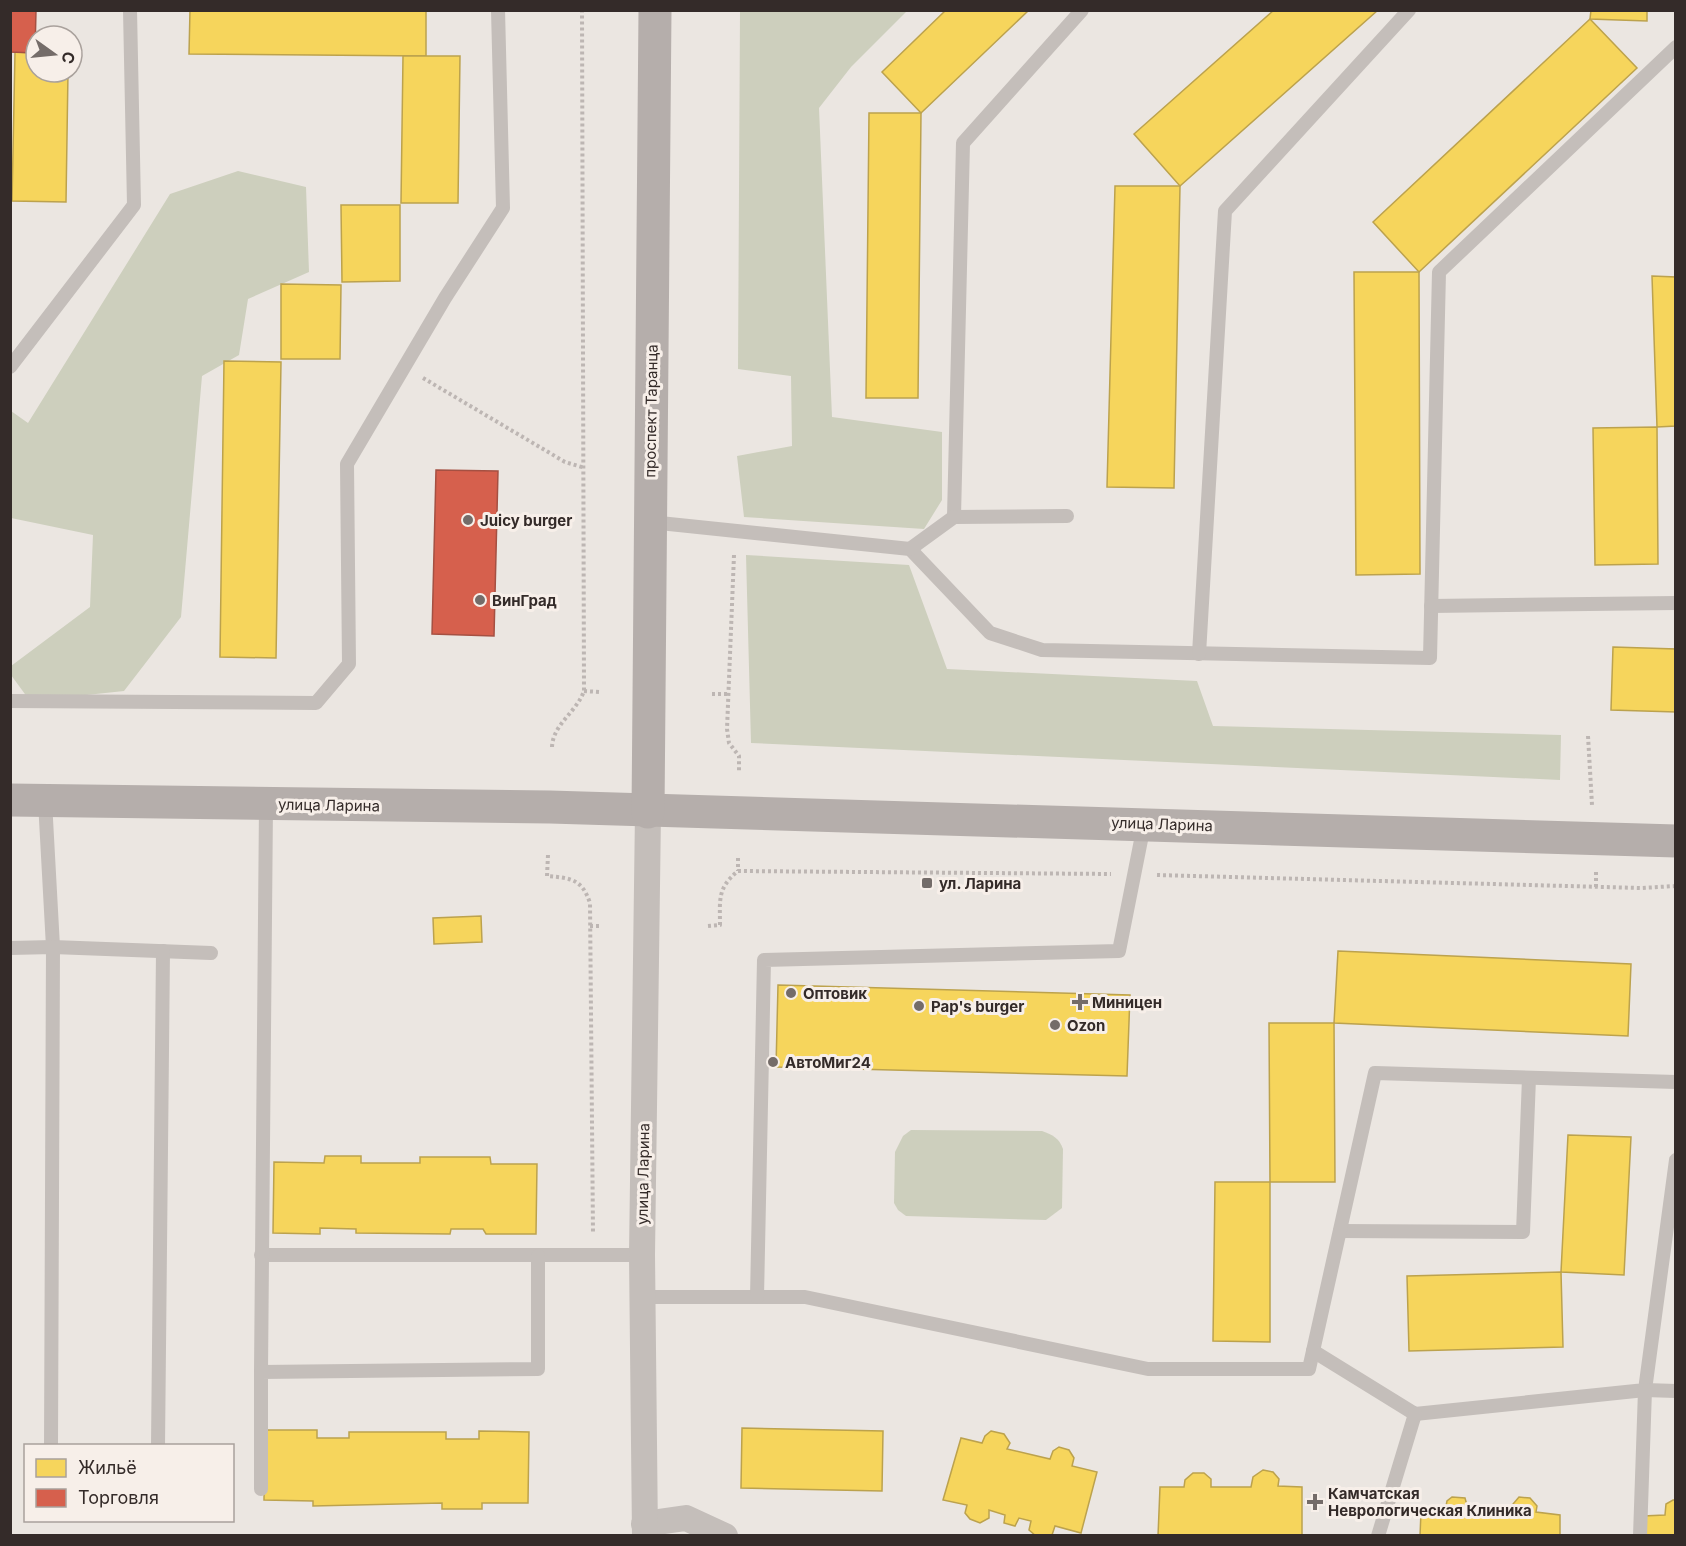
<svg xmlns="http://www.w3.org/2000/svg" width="1686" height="1546" font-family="Inter,sans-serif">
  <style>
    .green { fill: #cdcfbd }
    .homes { fill: #f6d55c; stroke: #bca24d; stroke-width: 1.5 }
    .shops { fill: #d6604d; stroke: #a55042; stroke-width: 1.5 }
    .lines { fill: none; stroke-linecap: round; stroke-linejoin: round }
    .path { stroke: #bdb6b3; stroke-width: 4; stroke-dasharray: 3 3; stroke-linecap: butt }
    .service { stroke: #c4beba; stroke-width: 14 }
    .minor { stroke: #c4beba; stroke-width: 26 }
    .secondary { stroke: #b5aeab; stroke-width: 33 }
    .poi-dot { fill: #746c69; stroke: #f7efe9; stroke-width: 2 }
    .labels { text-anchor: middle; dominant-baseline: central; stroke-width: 6; stroke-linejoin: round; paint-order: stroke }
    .street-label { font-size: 15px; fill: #342b29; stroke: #f7efe9 }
    .poi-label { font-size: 15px; font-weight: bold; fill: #342b29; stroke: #f7efe9; text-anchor: start }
  </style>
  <rect width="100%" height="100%" fill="#ebe6e1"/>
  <g class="green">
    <polygon points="740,11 907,11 851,67 819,108 832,417 942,432 942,500 924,529 744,517 737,456 792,446 791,376 738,369"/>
    <polygon points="238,171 306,187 309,272 248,299 239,355 202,376 181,617 124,691 30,701 11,675 11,666 90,607 93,535 11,518 11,411 28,423 170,194"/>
    <polygon points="746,555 909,565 947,669 1197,681 1213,726 1561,735 1560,780 751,743"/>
    <path d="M911,1130L1042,1131C1053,1135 1059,1138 1063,1149L1062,1208L1046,1220L906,1216L898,1210L894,1203L895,1152L903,1136Z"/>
  </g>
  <g class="homes">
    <polygon points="190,10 426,10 426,56 189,54"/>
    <polygon points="946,10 1029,10 921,113 882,72"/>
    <polygon points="1274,10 1378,10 1180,186 1134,134"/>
    <polygon points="1591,10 1647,10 1647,21 1590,19"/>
    <polygon points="1590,19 1637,68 1419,272 1373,222"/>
    <polygon points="15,52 36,53 36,72 68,72 66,202 12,201"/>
    <polygon points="403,56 460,56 458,203 401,203"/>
    <polygon points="869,113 921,113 918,398 866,398"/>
    <polygon points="1115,186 1180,186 1174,488 1107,487"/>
    <polygon points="341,205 400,205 400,281 342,282"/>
    <polygon points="1354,272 1419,272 1420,574 1356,575"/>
    <polygon points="1652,276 1676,277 1676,426 1657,427"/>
    <polygon points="281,284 341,285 340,359 281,359"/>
    <polygon points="224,361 281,362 276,658 220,657"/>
    <polygon points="1657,427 1658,564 1595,565 1593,428"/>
    <polygon points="1613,647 1676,649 1676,712 1611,710"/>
    <polygon points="481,916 482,942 434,944 433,918"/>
    <polygon points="1338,951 1631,964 1628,1036 1334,1023"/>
    <polygon points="778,985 1130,995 1127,1076 776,1067"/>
    <polygon points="1269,1023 1334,1023 1335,1182 1270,1182"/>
    <polygon points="1568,1135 1631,1137 1624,1275 1561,1272"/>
    <polygon points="325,1156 361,1156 361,1163 420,1163 420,1157 490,1157 491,1164 537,1164 536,1234 486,1234 483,1229 451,1229 450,1234 356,1233 356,1229 320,1228 320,1234 273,1233 274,1162 324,1163"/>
    <polygon points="1215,1182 1270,1182 1270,1342 1213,1341"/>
    <polygon points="1561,1272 1563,1347 1409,1351 1407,1276"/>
    <polygon points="742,1428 883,1431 882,1491 741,1488"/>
    <polygon points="265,1430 317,1430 317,1438 349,1438 349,1432 446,1432 446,1439 479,1439 479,1431 529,1432 528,1503 482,1503 482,1509 442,1509 442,1503 313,1506 313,1501 264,1500"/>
    <polygon points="991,1431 1004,1434 1010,1443 1007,1449 1050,1459 1053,1451 1059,1447 1069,1450 1074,1458 1072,1466 1097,1472 1081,1533 1055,1526 1052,1535 1036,1536 1029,1530 1031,1521 1019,1518 1015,1526 1004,1523 1005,1515 989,1510 989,1518 980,1523 970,1519 965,1513 967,1505 943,1500 961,1438 982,1443 985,1436"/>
    <polygon points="1263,1470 1273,1472 1279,1479 1278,1486 1302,1487 1302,1536 1158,1536 1160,1487 1184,1487 1185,1480 1193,1473 1204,1473 1211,1479 1211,1487 1251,1487 1253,1477"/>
    <polygon points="1452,1497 1465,1498 1469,1513 1512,1512 1513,1504 1519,1497 1530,1498 1537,1506 1536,1512 1560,1515 1560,1536 1420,1536 1421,1512 1445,1511 1447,1501"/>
    <polygon points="1673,1500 1676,1500 1676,1536 1642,1536 1643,1516 1665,1515 1666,1504"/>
  </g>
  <g class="shops">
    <polygon points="10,10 36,10 35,53 10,52"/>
    <polygon points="436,470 498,471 494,636 432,634"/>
  </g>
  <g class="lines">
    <g class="path">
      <polyline points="423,378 565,462 585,468"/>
      <polyline points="734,555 727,729 729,743 739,756 739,772"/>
      <polyline points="584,691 599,692"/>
      <polyline points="712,694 729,694"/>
      <polyline points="1588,736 1592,805"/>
      <path d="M552,747C553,724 576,713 584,691L582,10"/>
      <path d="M548,855L547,876C571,878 582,879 590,903L593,1233"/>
      <polyline points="738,858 738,871"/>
      <polyline points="1596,872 1596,887"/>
      <polyline points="1157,875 1641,888 1676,886"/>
      <polyline points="590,926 599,926"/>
      <path d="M708,926L720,925C720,900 717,888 738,871L1111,874"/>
    </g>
    <g class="service">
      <polyline points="10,367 134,205 130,10"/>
      <polyline points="1067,516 954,517 963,143 1082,10"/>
      <polyline points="650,522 910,549 990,633 1042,650 1430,658 1439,272 1676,47"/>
      <polyline points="910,549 954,517"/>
      <polyline points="1431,606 1676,603"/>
      <polyline points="1199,654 1225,211 1409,10"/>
      <polyline points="10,701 316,703 349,664 347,464 445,298 503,208 498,10"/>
      <polyline points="45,801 53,947 51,1446"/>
      <polyline points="10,948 53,947 211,953"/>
      <polyline points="1340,1231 1523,1232 1529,1078"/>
      <polyline points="261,1255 642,1255"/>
      <polyline points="642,1297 805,1297 1148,1369 1309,1369 1375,1073 1676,1082"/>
      <polyline points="757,1297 764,960 1119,951 1144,825"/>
      <polyline points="1313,1351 1415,1414 1645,1390 1676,1160"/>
      <polyline points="261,1372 266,804"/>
      <polyline points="158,1446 163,951"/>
      <polyline points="261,1489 261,1372 538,1369 538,1256"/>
      <polyline points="1378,1536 1415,1414"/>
      <polyline points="1640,1536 1645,1390 1676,1391"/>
    </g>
    <g class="minor">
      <polyline points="644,1524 686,1518 725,1536"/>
      <polyline points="645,1536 642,1255 648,812"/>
    </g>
    <g class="secondary">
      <polyline points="10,800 550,807 1676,841"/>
      <polyline points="648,812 655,10"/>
    </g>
  </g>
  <g class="poi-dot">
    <circle cx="468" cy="520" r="6"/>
    <circle cx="480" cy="600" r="6"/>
    <rect x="921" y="877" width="12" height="12" rx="3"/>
    <circle cx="791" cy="993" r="6"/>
    <path d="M1077 993h6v6h6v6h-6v6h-6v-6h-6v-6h6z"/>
    <circle cx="919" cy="1006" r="6"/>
    <circle cx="1055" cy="1025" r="6"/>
    <circle cx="773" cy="1062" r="6"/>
    <path d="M1312 1493h6v6h6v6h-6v6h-6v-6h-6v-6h6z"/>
  </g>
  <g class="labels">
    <g class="street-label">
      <text transform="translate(651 411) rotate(-89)">проспект Таранца</text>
      <text transform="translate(329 805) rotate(1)">улица Ларина</text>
      <text transform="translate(1162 824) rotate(2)">улица Ларина</text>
      <text transform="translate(643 1174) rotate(-89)">улица Ларина</text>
    </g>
    <g class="poi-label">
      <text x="480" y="520">Juicy burger</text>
      <text x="492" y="600">ВинГрад</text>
      <text x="939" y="883">ул. Ларина</text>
      <text x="803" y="993">Оптовик</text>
      <text x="1092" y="1002">Миницен</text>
      <text x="931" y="1006">Pap's burger</text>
      <text x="1067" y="1025">Ozon</text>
      <text x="785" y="1062">АвтоМиг24</text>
      <text x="1328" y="1493">Камчатская<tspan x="1328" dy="17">Неврологическая Клиника</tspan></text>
    </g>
  </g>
  <rect width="1686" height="1546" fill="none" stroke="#342b29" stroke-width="24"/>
  <rect x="24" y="1444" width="210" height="78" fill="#f7efe9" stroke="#a9a19c" stroke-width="1.5"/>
  <rect x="36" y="1459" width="30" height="18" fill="#f6d55c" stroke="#a9a19c" stroke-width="1.5"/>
  <text x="78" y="1474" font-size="18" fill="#342b29">Жильё</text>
  <rect x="36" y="1489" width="30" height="18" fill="#d6604d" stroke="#a9a19c" stroke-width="1.5"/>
  <text x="78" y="1504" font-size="18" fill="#342b29">Торговля</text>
  <g transform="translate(54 54) rotate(105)"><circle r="28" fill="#f7efe9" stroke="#a9a19c" stroke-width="1.5"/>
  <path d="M0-4.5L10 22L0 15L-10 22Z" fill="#746c69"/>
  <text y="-9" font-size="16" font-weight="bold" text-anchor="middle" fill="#342b29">С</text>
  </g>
</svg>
